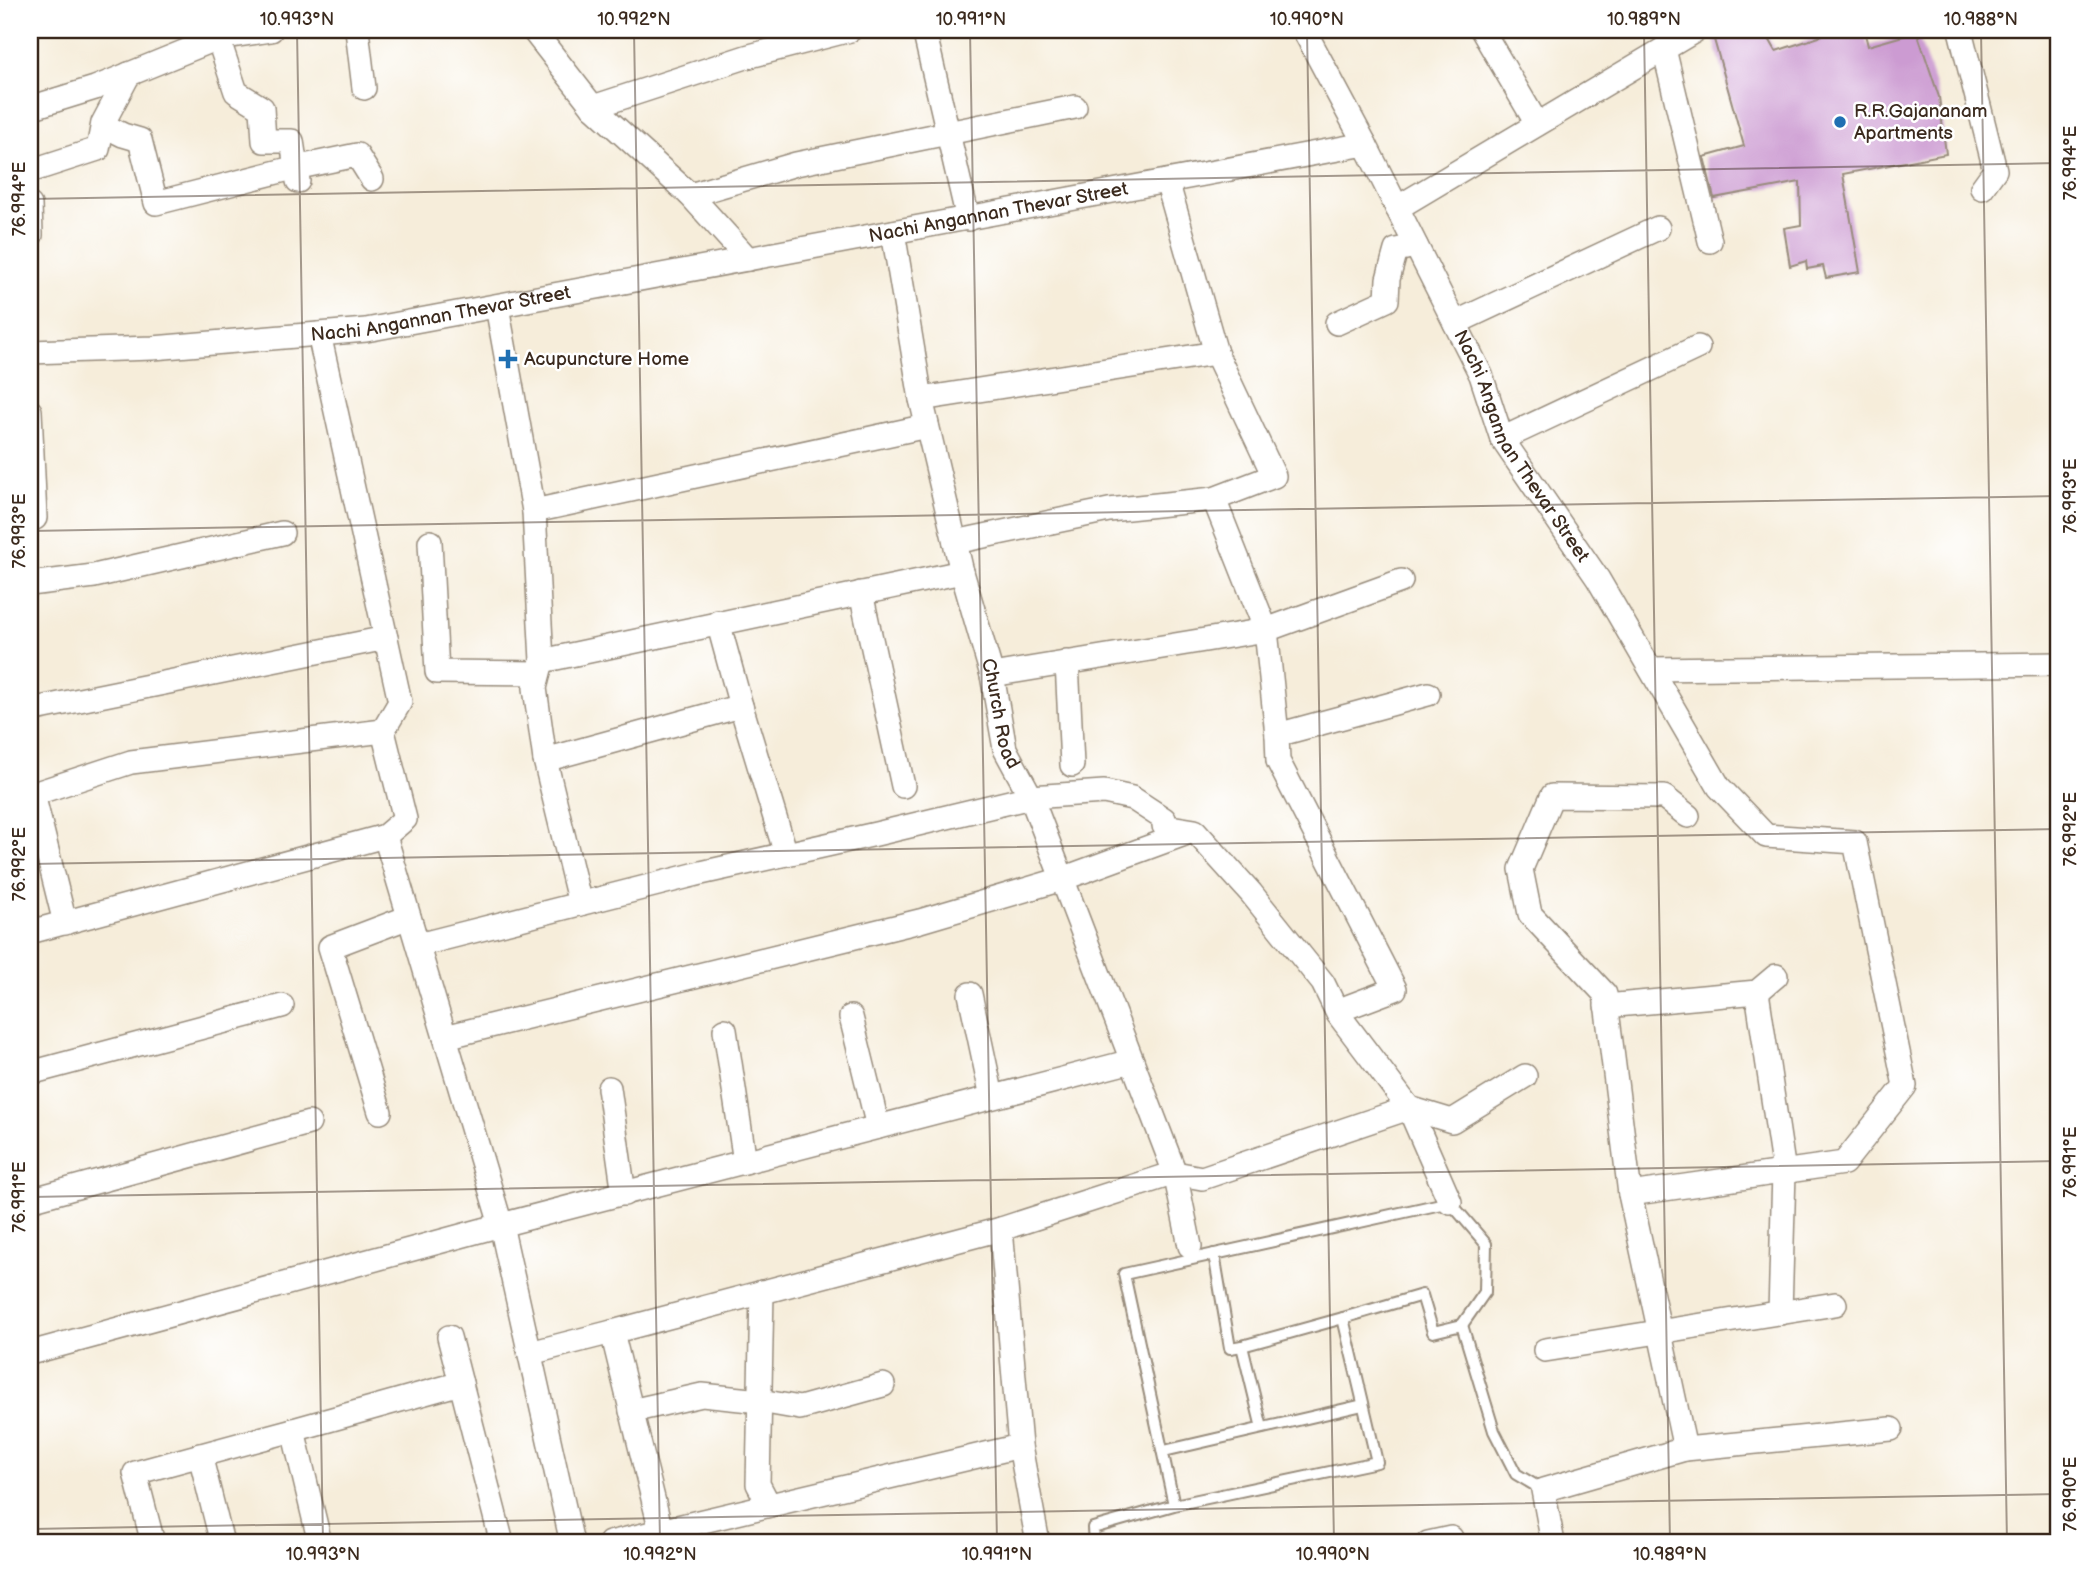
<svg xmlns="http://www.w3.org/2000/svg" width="2089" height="1573" font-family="'Balsamiq Sans',sans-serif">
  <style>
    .building { fill: #cc9bd2 }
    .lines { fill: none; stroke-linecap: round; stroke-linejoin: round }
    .lane-casing { stroke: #988c7c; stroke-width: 14 }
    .street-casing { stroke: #988c7c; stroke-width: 26 }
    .lane { stroke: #fff; stroke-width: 10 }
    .street { stroke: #fff; stroke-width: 23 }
    .ticks { fill: none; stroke: #3b2a1e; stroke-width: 2; stroke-opacity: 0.45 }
    .poi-dot { fill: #1f6fb2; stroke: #fff; stroke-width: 2.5 }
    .labels { text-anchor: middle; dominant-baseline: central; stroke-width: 5; stroke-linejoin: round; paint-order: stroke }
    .poi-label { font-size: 19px; fill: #3b2a1e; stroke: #fff; text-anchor: start }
    .street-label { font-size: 19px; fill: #3b2a1e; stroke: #fff }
    .neatline { fill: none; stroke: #3b2a1e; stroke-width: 2.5 }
    .ticks-label { font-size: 18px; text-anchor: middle; fill: #3b2a1e }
  </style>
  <rect width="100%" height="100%" fill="#fff"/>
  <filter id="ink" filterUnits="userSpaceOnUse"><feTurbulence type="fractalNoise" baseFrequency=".0143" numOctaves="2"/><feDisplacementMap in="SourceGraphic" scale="14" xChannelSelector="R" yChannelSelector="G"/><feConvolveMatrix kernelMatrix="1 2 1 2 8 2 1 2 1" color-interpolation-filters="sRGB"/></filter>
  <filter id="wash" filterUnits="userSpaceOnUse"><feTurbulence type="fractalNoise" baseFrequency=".00686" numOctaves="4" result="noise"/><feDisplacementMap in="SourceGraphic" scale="28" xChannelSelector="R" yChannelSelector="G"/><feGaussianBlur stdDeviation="1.57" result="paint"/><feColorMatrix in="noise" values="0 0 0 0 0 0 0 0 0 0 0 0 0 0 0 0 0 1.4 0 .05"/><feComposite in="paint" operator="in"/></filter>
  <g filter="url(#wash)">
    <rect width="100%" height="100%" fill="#f6edda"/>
    <g id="blocks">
      <polygon class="building" points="1725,30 1764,30 1776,51 1819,37 1827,30 1864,30 1868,46 1917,32 1939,97 1946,154 1843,174 1860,272 1826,278 1823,266 1807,269 1806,261 1790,266 1784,228 1801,225 1800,182 1714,198 1704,157 1744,146 1713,36"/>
    </g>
  </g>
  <g filter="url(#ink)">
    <use href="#blocks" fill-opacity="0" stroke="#988c7c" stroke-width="2"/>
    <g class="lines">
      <g class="lane-casing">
        <g id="lane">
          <polyline points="1214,1254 1230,1348 1242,1346"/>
          <polyline points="1462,1325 1494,1431 1516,1474 1543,1490"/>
          <polyline points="1262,1428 1242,1346 1343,1318"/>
          <polyline points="1164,1451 1363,1405"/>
          <polyline points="1094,1543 1093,1528 1174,1505 1377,1462 1343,1318 1422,1295 1433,1332 1462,1325 1485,1292 1486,1244 1450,1202 1124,1274 1174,1505"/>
        </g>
      </g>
      <g class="street-casing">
        <g id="street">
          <polyline points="357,30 364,88"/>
          <polyline points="533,30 593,107 690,195 748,259"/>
          <polyline points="924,30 968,219"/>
          <polyline points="1304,30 1365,144"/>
          <polyline points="1482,30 1537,124"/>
          <polyline points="1960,30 1995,170 1982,188"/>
          <polyline points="218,38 236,92 262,108 264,141 292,141 298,181"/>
          <polyline points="1664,49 1710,241"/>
          <polyline points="593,107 746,57 850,30"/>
          <polyline points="30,108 95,88 218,38 271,30"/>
          <polyline points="103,125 123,135 140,140 156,203 285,170 357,155 372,179"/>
          <polyline points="30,171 98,149 103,123 129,74"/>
          <polyline points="690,195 796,164 1075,107"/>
          <polyline points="30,205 31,235"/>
          <polyline points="1397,208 1696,30"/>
          <path id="s1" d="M893,232L921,399L962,572L992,675L1005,749L1031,797L1175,1173L1190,1246"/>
          <polyline points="497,306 534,511 542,661 962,572"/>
          <polyline points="1337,323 1387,300 1388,279 1396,250 1416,246"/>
          <polyline points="1455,323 1658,228"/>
          <path id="s2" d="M30,352L153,348L366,330L1365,144L1481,375L1502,439L1598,579L1719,787L1766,836L1855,842L1905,1086L1844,1163L1630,1194L1605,994L1530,914L1521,869L1552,796L1664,797L1688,816"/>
          <polyline points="921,399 1216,353"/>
          <polyline points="30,411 35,518"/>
          <polyline points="1502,439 1698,347"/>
          <polyline points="1214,499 1266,630 1277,735 1428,694"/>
          <polyline points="534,511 927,426"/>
          <polyline points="430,542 437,672 538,673"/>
          <polyline points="955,542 1109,510 1214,499 1274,476 1216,353 1167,181"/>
          <polyline points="30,584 94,576 282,533"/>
          <polyline points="861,593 903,786"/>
          <polyline points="718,622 741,706"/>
          <polyline points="542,661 535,688 545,760 741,706 786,854"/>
          <polyline points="1067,662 1072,765"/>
          <polyline points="1651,669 2059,664"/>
          <polyline points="992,675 1266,630 1401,581"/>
          <polyline points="30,710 386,638"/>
          <polyline points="1277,735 1278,761 1395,989 1337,1011"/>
          <polyline points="545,760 580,904"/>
          <polyline points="33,794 65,923"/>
          <polyline points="30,795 131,762 383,731"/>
          <polyline points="385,836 501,1225 572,1543"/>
          <polyline points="30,932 385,836 405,819 383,731 400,702 319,334"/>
          <polyline points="418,945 701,873 876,834 1031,797 1104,792 1132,798 1164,819 1164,826 1195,831 1251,893 1323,983 1338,1014 1409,1108 1450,1202"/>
          <polyline points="1757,992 1784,1172 1780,1313"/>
          <polyline points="970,994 992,1097"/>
          <polyline points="1606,1006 1757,992 1776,976"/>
          <polyline points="851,1017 878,1127"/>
          <polyline points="725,1030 745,1162"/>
          <polyline points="445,1037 920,921 1062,879 1190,832"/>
          <polyline points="30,1073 282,1006"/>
          <polyline points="609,1088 624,1194"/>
          <polyline points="380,1112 330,947 409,917"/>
          <polyline points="1630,1194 1685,1449"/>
          <polyline points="30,1200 309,1123"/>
          <polyline points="1001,1229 1020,1446 1038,1543"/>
          <polyline points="762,1292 758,1484 769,1505"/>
          <polyline points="449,1337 502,1543"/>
          <polyline points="1545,1350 1835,1304"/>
          <polyline points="30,1353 501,1225 1132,1061"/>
          <polyline points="530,1353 612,1332"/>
          <polyline points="631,1411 702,1395 760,1401 800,1408 883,1385"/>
          <polyline points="293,1430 461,1383"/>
          <polyline points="200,1455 222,1543"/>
          <polyline points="661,1531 612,1332 1001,1229 1175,1173 1202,1178 1409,1108 1452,1121 1525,1076"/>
          <polyline points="153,1543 135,1473 293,1430 320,1543"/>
          <polyline points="610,1543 1020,1446"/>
          <polyline points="1428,1543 1451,1538"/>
          <polyline points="1553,1543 1543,1490 1685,1449 1891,1429"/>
        </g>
      </g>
      <use href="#lane" class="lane"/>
      <use href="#street" class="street"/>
    </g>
  </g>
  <path class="ticks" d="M297,30L323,1543M634,30L660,1543M970,30L997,1543M1307,30L1334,1543M1644,30L1670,1543M1981,30L2007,1543M30,199L2059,163M30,531L2059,496M30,864L2059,829M30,1197L2059,1161M30,1529L2059,1494"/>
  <g class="poi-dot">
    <circle cx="1840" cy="122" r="7"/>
    <path d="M504.5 348.5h7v7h7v7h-7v7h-7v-7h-7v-7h7z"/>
  </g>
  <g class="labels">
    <g class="poi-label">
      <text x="1854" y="111">R.R.Gajananam<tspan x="1854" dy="22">Apartments</tspan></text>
      <text x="524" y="359">Acupuncture Home</text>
    </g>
    <g class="street-label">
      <text stroke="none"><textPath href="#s2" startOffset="980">Nachi Angannan Thevar Street</textPath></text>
      <text stroke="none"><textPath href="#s2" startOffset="413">Nachi Angannan Thevar Street</textPath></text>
      <text stroke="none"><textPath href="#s2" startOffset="1694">Nachi Angannan Thevar Street</textPath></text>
      <text stroke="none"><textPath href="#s1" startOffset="494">Church Road</textPath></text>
    </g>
  </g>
  <rect width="2089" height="1573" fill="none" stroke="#fff" stroke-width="77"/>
  <rect x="38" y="38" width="2012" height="1496" class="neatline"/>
  <g class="ticks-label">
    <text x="297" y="25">10.993°N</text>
    <text x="634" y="25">10.992°N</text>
    <text x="971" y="25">10.991°N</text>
    <text x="1307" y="25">10.990°N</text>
    <text x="1644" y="25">10.989°N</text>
    <text x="1981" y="25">10.988°N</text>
    <text transform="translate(2070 163) rotate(-90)" y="6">76.994°E</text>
    <text transform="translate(19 199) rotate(-90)" y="6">76.994°E</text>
    <text transform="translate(2070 496) rotate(-90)" y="6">76.993°E</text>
    <text transform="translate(19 531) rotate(-90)" y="6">76.993°E</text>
    <text transform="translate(2070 829) rotate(-90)" y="6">76.992°E</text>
    <text transform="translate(19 864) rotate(-90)" y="6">76.992°E</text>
    <text transform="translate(2070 1162) rotate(-90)" y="6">76.991°E</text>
    <text transform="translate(19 1197) rotate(-90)" y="6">76.991°E</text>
    <text transform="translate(2070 1494) rotate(-90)" y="6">76.990°E</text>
    <text x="323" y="1560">10.993°N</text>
    <text x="660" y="1560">10.992°N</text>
    <text x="997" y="1560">10.991°N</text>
    <text x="1333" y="1560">10.990°N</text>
    <text x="1670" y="1560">10.989°N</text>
  </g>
</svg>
